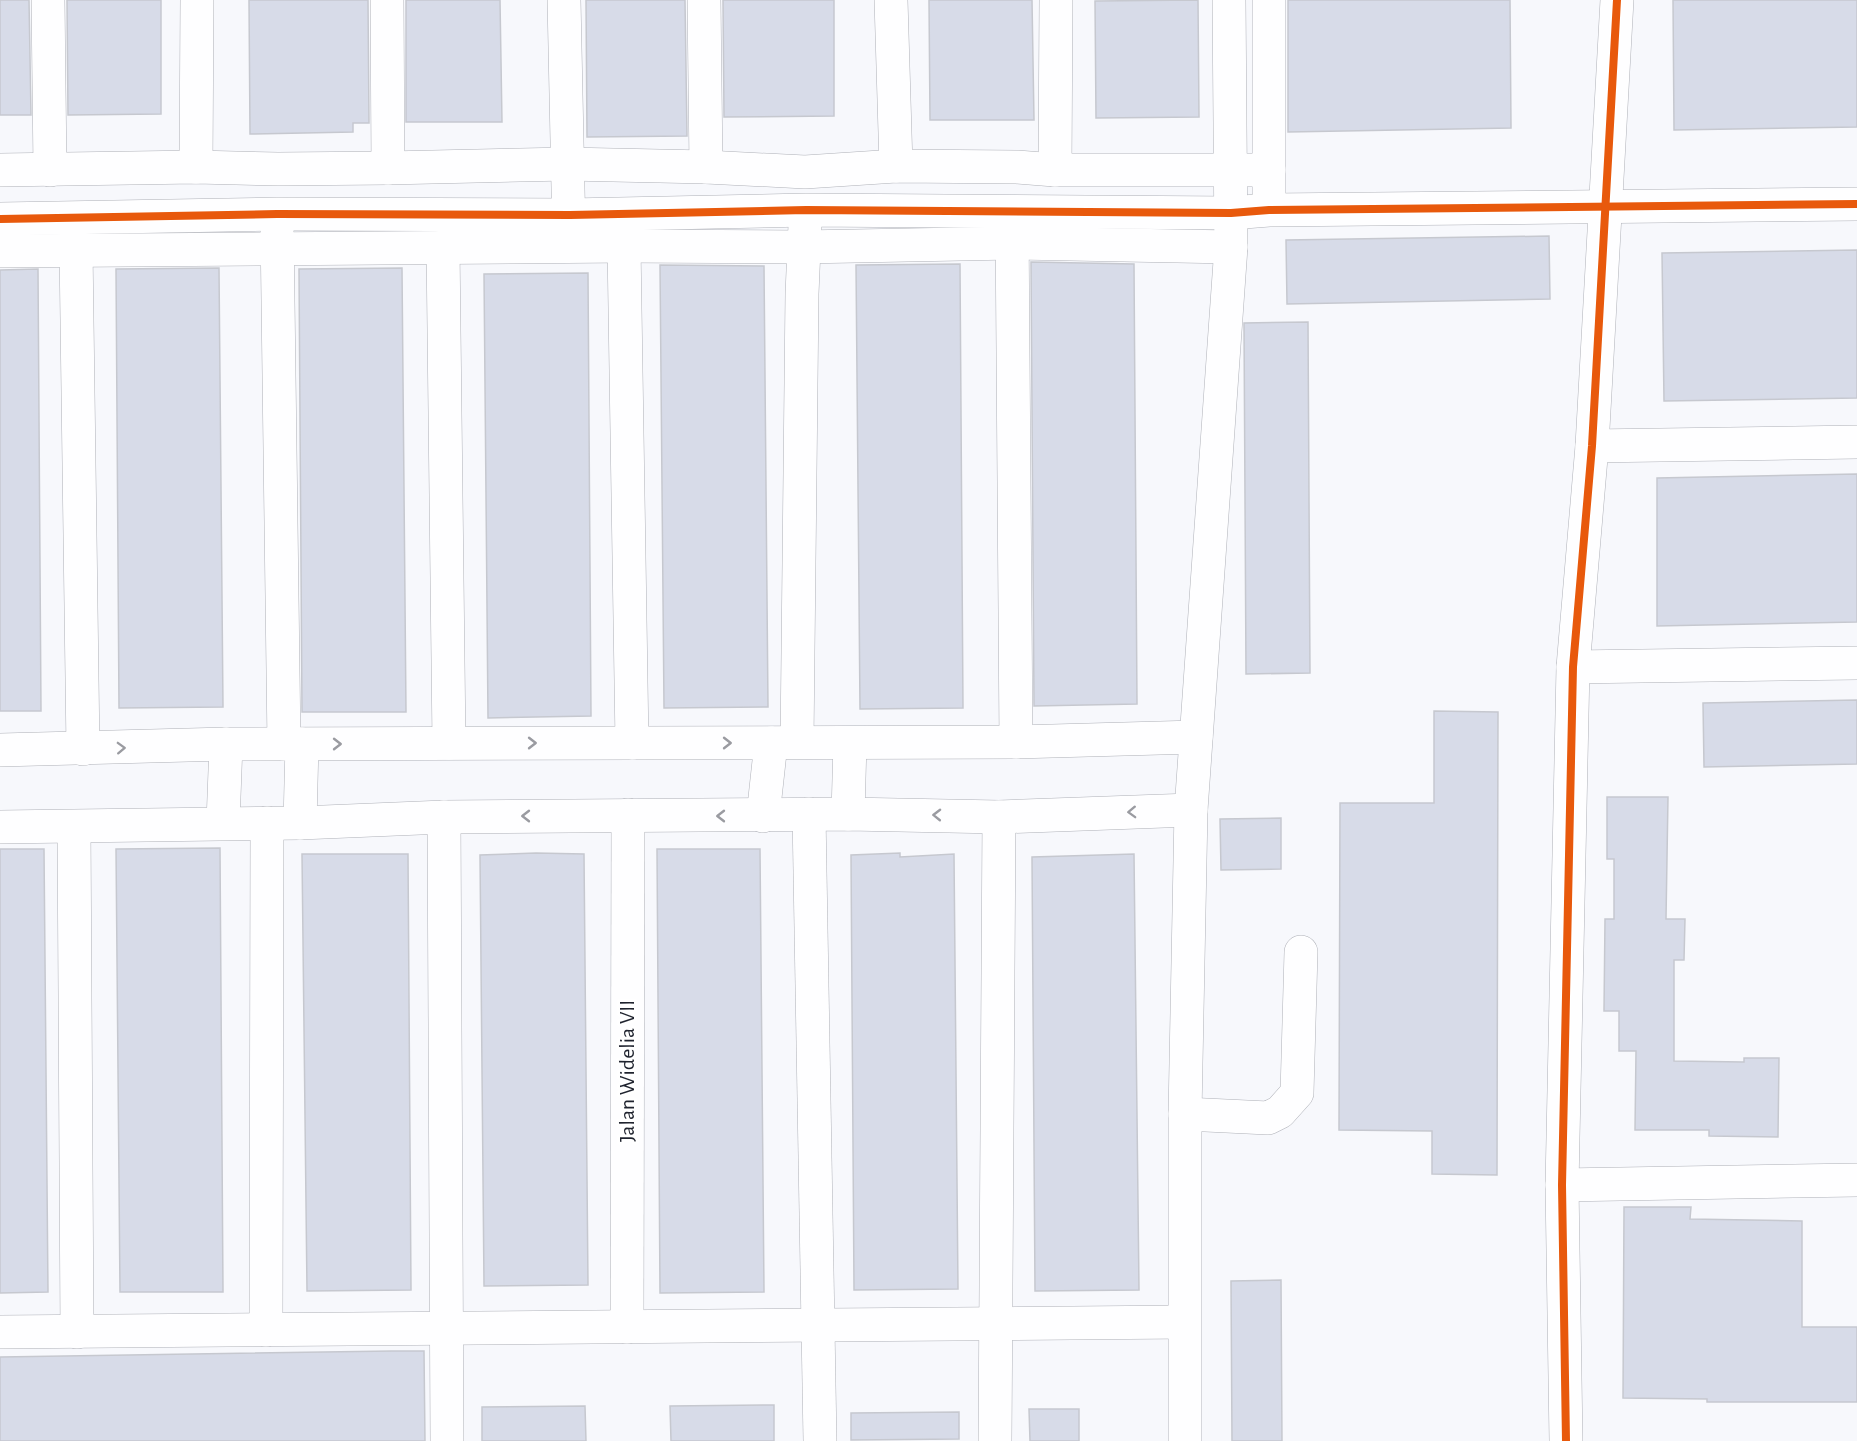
<svg xmlns="http://www.w3.org/2000/svg" width="1857" height="1441" font-family="'Alegreya Sans',sans-serif">
  <style>
    .building { fill: #d7dbe8; stroke: #c6c8cf; stroke-width: 1.5 }
    .lines { fill: none; stroke-linecap: round; stroke-linejoin: round }
    .minor-casing { stroke: #afb1b8; stroke-width: 34 }
    .minor { stroke: #fefeff; stroke-width: 33 }
    .cycleway-casing { stroke: #fff; stroke-width: 11 }
    .cycleway { stroke: #e8590c; stroke-width: 8 }
    .oneway { stroke: #9a9ba1 }
    .labels { text-anchor: middle; dominant-baseline: central; stroke-width: 6; stroke-linejoin: round; paint-order: stroke }
    .street-label { font-size: 22px; fill: #1f232e; stroke: #fff }
  </style>
  <rect width="100%" height="100%" fill="#f7f8fc"/>
  <g class="building">
    <polygon points="0,0 29,0 31,115 0,115"/>
    <polygon points="67,0 161,0 161,114 68,115"/>
    <polygon points="249,0 368,0 369,123 353,123 353,132 250,134"/>
    <polygon points="406,0 500,0 502,122 406,122"/>
    <polygon points="586,0 685,0 687,136 587,137"/>
    <polygon points="723,0 834,0 834,116 724,117"/>
    <polygon points="929,0 1032,0 1034,120 930,120"/>
    <polygon points="1198,0 1199,117 1096,118 1095,1"/>
    <polygon points="1288,0 1510,0 1511,128 1288,132"/>
    <polygon points="1673,0 1857,0 1857,127 1674,130"/>
    <polygon points="1549,236 1550,299 1287,304 1286,240"/>
    <polygon points="1857,250 1857,398 1664,401 1662,253"/>
    <polygon points="1031,262 1134,264 1137,704 1034,706"/>
    <polygon points="960,264 963,708 860,709 856,265"/>
    <polygon points="660,265 764,266 768,707 664,708"/>
    <polygon points="219,268 223,707 119,708 116,269"/>
    <polygon points="402,268 406,712 302,712 299,269"/>
    <polygon points="38,269 41,711 0,711 0,270"/>
    <polygon points="588,273 591,716 488,718 484,274"/>
    <polygon points="1308,322 1310,673 1246,674 1244,323"/>
    <polygon points="1857,474 1857,622 1657,626 1657,478"/>
    <polygon points="1857,700 1857,764 1704,767 1703,703"/>
    <polygon points="1434,711 1498,712 1497,1175 1432,1174 1432,1131 1339,1130 1340,803 1434,803"/>
    <polygon points="1607,797 1668,797 1666,919 1685,919 1684,960 1674,960 1674,1061 1744,1062 1744,1058 1779,1058 1778,1137 1709,1136 1709,1130 1635,1130 1636,1051 1619,1051 1619,1011 1604,1011 1605,919 1614,919 1614,859 1607,859"/>
    <polygon points="1281,818 1281,869 1221,870 1220,819"/>
    <polygon points="220,848 223,1292 120,1292 116,849"/>
    <polygon points="0,849 44,849 48,1292 0,1293"/>
    <polygon points="657,849 760,849 764,1292 660,1293"/>
    <polygon points="536,853 584,854 588,1285 484,1286 480,855"/>
    <polygon points="900,853 900,857 954,854 958,1289 854,1290 851,855"/>
    <polygon points="302,854 408,854 411,1290 307,1291"/>
    <polygon points="1134,854 1139,1290 1035,1291 1032,857"/>
    <polygon points="1624,1207 1691,1207 1690,1219 1802,1221 1802,1327 1857,1327 1857,1402 1707,1402 1707,1399 1623,1398"/>
    <polygon points="1281,1280 1282,1441 1232,1441 1231,1281"/>
    <polygon points="392,1351 424,1351 425,1441 0,1441 0,1357"/>
    <polygon points="774,1405 774,1441 671,1441 670,1406"/>
    <polygon points="585,1406 586,1441 482,1441 482,1407"/>
    <polygon points="1029,1409 1079,1409 1079,1441 1030,1441"/>
    <polygon points="959,1412 959,1439 851,1440 851,1413"/>
  </g>
  <g class="lines">
    <g class="minor-casing">
      <g id="minor">
        <polyline points="48,0 50,170"/>
        <polyline points="387,0 388,168"/>
        <polyline points="564,0 569,235"/>
        <polyline points="704,0 706,167"/>
        <polyline points="891,0 896,166"/>
        <polyline points="1269,0 1269,193"/>
        <polyline points="196,167 197,0"/>
        <polyline points="0,170 196,167 278,169 388,168 567,164 706,167 805,172 896,166 1017,167 1055,170 1269,170"/>
        <polyline points="1055,170 1056,0"/>
        <polyline points="0,219 277,214 570,215 806,210 1231,213 1269,210 1857,204"/>
        <polyline points="1012,222 1016,742"/>
        <polyline points="277,227 284,744"/>
        <polyline points="624,246 632,743"/>
        <polyline points="443,247 449,743"/>
        <polyline points="76,249 83,749"/>
        <polyline points="0,251 624,246 803,247 1013,243 1231,247"/>
        <polyline points="1592,446 1857,442"/>
        <polyline points="1573,667 1857,663"/>
        <polyline points="797,742 802,294 805,225"/>
        <polyline points="0,750 226,744 1016,742 1196,737"/>
        <polyline points="809,814 820,1441"/>
        <polyline points="848,814 850,743"/>
        <polyline points="763,816 771,743"/>
        <polyline points="444,817 447,1441"/>
        <polyline points="223,823 226,744"/>
        <polyline points="300,823 302,744"/>
        <polyline points="0,827 300,823 444,817 848,814 999,817 1191,810"/>
        <polyline points="74,827 77,1332"/>
        <polyline points="1185,1114 1268,1118 1280,1112 1297,1093 1301,952"/>
        <polyline points="1562,1185 1857,1180"/>
        <polyline points="627,1327 628,815"/>
        <polyline points="266,1330 267,823"/>
        <polyline points="0,1332 1184,1322"/>
        <polyline points="995,1441 999,817"/>
        <polyline points="1185,1441 1185,1114 1191,810 1231,247 1229,0"/>
        <polyline points="1566,1441 1562,1185 1573,667 1592,446 1617,0"/>
      </g>
    </g>
    <use href="#minor" class="minor"/>
    <g class="cycleway-casing">
      <g id="cycleway">
        <polyline points="0,219 277,214 570,215 806,210 1231,213 1269,210 1857,204"/>
        <polyline points="1566,1441 1562,1185 1573,667 1592,446 1617,0"/>
      </g>
    </g>
    <use href="#cycleway" class="cycleway"/>
  </g>
  <defs><path id="oneway-chevron" d="M-2-3.5L2.5 0L-2 3.5" fill="none" stroke-width="1.6" stroke-linecap="round" stroke-linejoin="round" transform="scale(1.5)"/></defs>
  <g class="oneway">
    <use href="#oneway-chevron" transform="translate(532 743)"/>
    <use href="#oneway-chevron" transform="translate(727 743)"/>
    <use href="#oneway-chevron" transform="translate(337 744)"/>
    <use href="#oneway-chevron" transform="translate(121 748) rotate(-2)"/>
    <use href="#oneway-chevron" transform="translate(1132 812) rotate(178)"/>
    <use href="#oneway-chevron" transform="translate(937 815) rotate(-179)"/>
    <use href="#oneway-chevron" transform="translate(526 816) rotate(180)"/>
    <use href="#oneway-chevron" transform="translate(721 816) rotate(-180)"/>
  </g>
  <g class="labels">
    <g class="street-label">
      <text transform="translate(627 1071) rotate(-90)">Jalan Widelia VII</text>
    </g>
  </g>
</svg>
